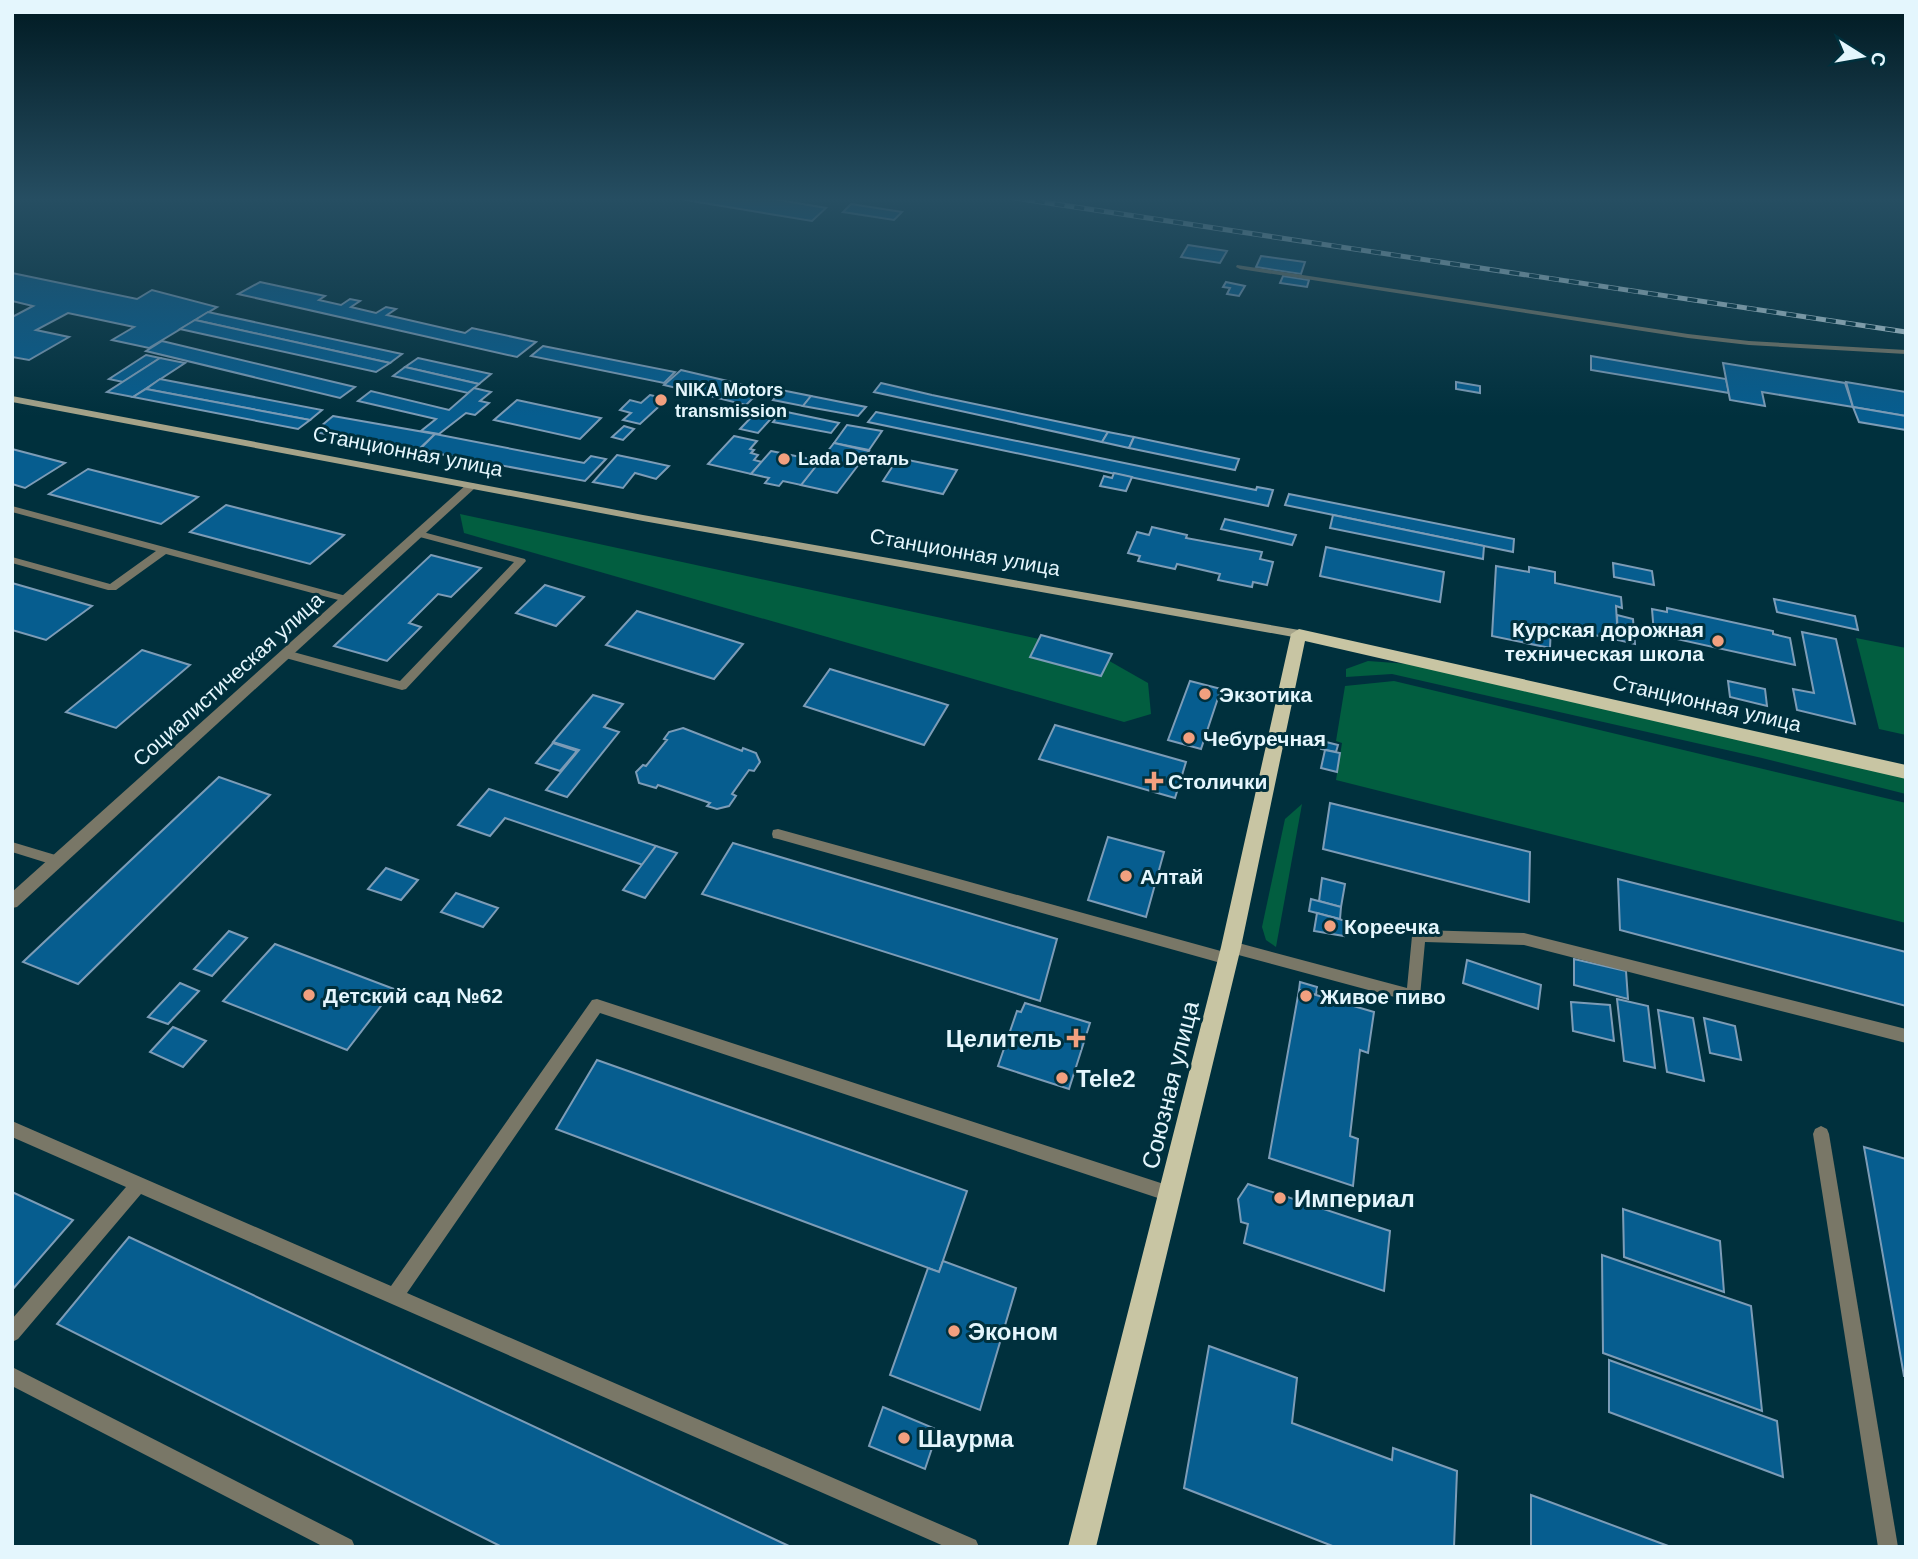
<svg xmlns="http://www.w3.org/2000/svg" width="1918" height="1559" font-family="Helvetica,sans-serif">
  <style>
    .green { fill: #025e40 }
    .building { fill: #065d8f; stroke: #7c9cb7; stroke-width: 2 }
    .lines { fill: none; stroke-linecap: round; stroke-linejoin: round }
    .service { fill: #797767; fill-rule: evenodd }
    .minor { fill: #797767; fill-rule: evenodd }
    .secondary { fill: #a5a389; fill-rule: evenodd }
    .primary { fill: #c8c5a3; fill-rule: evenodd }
    .rail-casing { stroke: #bed5dd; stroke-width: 5 }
    .rail { stroke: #00303d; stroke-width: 3.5; stroke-dasharray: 10; stroke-linecap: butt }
    .poi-dot { fill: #f2a07f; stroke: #00303d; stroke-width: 2.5 }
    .labels { text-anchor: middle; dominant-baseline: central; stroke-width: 6; stroke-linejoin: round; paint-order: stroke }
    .far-poi-label { font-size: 18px; font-weight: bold; fill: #e4f6fd; stroke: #00303d; text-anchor: start }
    .street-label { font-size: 21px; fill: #e4f6fd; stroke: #00303d }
    .poi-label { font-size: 21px; font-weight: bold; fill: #e4f6fd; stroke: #00303d; text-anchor: start }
    .near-poi-label { font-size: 24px; font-weight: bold; fill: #e4f6fd; stroke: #00303d; text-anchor: start }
    .near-street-label { font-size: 24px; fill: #e4f6fd; stroke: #00303d }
  </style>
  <rect width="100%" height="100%" fill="#00303d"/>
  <g class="green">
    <polygon points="460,514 1090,650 1148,683 1151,714 1124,722 464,533"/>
    <polygon points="1856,638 1906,648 1906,735 1879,729"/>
    <polygon points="1368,661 1409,664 1906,778 1906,794 1762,758 1392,674 1346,677 1346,669"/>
    <polygon points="1394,681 1906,803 1906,923 1336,780 1342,743 1336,741 1345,686"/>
    <polygon points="1302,804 1276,947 1266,940 1262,927 1285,819"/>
  </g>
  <g class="building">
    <polygon points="688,198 768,198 826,208 812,221 686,200"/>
    <polygon points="851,204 902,212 894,220 843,212"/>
    <polygon points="1188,245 1227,251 1220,263 1181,257"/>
    <polygon points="1261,256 1305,262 1301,274 1256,267"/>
    <polygon points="12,273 137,299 152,290 217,307 149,348 112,340 134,327 68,313 36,330 69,337 29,360 12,357 12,317 33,306 12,301"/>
    <polygon points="1283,276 1309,280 1307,287 1280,283"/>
    <polygon points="260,282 325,296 319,300 341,305 350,299 360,301 351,307 376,313 386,307 396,309 387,315 465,333 472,328 536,342 517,357 238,294"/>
    <polygon points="1226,282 1245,286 1239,296 1227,294 1230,288 1223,287"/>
    <polygon points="208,312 402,354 390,363 195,320"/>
    <polygon points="195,320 390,363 376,372 180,329"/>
    <polygon points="162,341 355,387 340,398 146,351"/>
    <polygon points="543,346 675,372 664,383 531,356"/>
    <polygon points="146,355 160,358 123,382 109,379"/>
    <polygon points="1591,356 1726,379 1729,393 1591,370"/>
    <polygon points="160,358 185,363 133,397 107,392"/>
    <polygon points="418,358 491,374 479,384 405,367"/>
    <polygon points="1723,363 1845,383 1853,407 1762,392 1765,406 1730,400"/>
    <polygon points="405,367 479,384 468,393 393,376"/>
    <polygon points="681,370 762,389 746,405 664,385"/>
    <polygon points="160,379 322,410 310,420 146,389"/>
    <polygon points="1456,382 1480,386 1480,393 1456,389"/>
    <polygon points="1846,382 1906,392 1906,416 1853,407"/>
    <polygon points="881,383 932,395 1108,432 1102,442 874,392"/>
    <polygon points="474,388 491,392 480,401 489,403 475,415 466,413 439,434 421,431 436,419 358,401 371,391 449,410"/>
    <polygon points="146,389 310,420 298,429 133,397"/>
    <polygon points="781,390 811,396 803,406 773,400"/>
    <polygon points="650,395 667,399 640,424 623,420 631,413 620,410 630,400 641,403"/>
    <polygon points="811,396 866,407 858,416 803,406"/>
    <polygon points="517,400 601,418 580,439 494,420"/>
    <polygon points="1853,407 1906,416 1906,430 1859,422"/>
    <polygon points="760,408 777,412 758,433 740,429"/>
    <polygon points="782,411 839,423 831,433 773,422"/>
    <polygon points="876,412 1256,490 1257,487 1273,490 1268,506 868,422"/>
    <polygon points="333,416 435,434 417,451 314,432"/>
    <polygon points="847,425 882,431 869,450 834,443"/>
    <polygon points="624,426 634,429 623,440 612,437"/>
    <polygon points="1108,432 1134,437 1129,448 1102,442"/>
    <polygon points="435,434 584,463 591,456 606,459 585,481 419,450"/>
    <polygon points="734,436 757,441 750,449 754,450 751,453 758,455 754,460 762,462 751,474 708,464"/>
    <polygon points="1134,437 1239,459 1235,470 1129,448"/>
    <polygon points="834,443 869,451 837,493 801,485"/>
    <polygon points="12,449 65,463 25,488 12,484"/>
    <polygon points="771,451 820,461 801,485 783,481 779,486 765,483 769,478 751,474"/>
    <polygon points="617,455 646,461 669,466 656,479 635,473 623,488 593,482"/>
    <polygon points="898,458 957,470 943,494 883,481"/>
    <polygon points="88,469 198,497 161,524 49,494"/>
    <polygon points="1114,473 1132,477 1126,491 1100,486 1104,476 1112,478"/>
    <polygon points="1289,494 1514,539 1513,552 1285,505"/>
    <polygon points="226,505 344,535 310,564 190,532"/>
    <polygon points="1333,515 1484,546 1483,559 1330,528"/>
    <polygon points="1225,519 1296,535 1292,545 1221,529"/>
    <polygon points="1152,527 1187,535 1186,538 1262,552 1260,559 1273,562 1267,585 1253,582 1252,587 1218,580 1220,574 1177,564 1175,569 1138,561 1140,556 1128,553 1137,532 1149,535"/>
    <polygon points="1326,547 1444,572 1440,602 1320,576"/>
    <polygon points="431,555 481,568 451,597 438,594 409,623 421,627 387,661 334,646"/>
    <polygon points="1613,563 1652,571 1654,585 1614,577"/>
    <polygon points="1496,566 1529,572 1529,567 1555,572 1555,583 1621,597 1622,608 1616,606 1618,640 1551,626 1550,648 1492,636"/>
    <polygon points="12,583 92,606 46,640 12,630"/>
    <polygon points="545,585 584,597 556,626 516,613"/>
    <polygon points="1774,599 1855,616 1858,630 1777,612"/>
    <polygon points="1667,608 1773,631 1773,634 1790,638 1795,665 1654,634 1652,609 1667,612"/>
    <polygon points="637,611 743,644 714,679 606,645"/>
    <polygon points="1617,615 1633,619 1635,644 1618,640"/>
    <polygon points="1802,632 1836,639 1855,724 1797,710 1793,689 1814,693"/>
    <polygon points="1041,635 1112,654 1101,676 1030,657"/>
    <polygon points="142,650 190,665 116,728 66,712"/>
    <polygon points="830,669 948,705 924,745 804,706"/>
    <polygon points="1190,681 1221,689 1201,749 1168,740"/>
    <polygon points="1728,681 1765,689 1767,706 1730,697"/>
    <polygon points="593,695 623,704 604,727 619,732 567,797 546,790 579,750 553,742"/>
    <polygon points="1055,725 1186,762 1175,798 1039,759"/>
    <polygon points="683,728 742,751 743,748 756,753 760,762 754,771 749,770 732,794 736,796 729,806 717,809 707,806 710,803 658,785 656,788 639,783 636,772 643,765 646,766 667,740 664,739 669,732"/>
    <polygon points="1322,741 1338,745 1336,752 1321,749"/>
    <polygon points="553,743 577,751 560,771 536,763"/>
    <polygon points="1325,750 1340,753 1337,772 1321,768"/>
    <polygon points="219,777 270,795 78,984 23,962"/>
    <polygon points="489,789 656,846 643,865 505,818 490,836 458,825"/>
    <polygon points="1330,803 1530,852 1529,902 1323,849"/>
    <polygon points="1108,837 1164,852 1146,917 1088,900"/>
    <polygon points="733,843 1057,939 1040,1001 702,894"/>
    <polygon points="656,846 677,853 645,898 623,890"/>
    <polygon points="386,868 418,880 401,900 368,889"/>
    <polygon points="1322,878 1345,884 1341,907 1319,901"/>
    <polygon points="1618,879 1906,952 1906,1006 1620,930"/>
    <polygon points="456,893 498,908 483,927 441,912"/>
    <polygon points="1311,899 1341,907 1340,919 1309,911"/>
    <polygon points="1317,913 1346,921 1344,936 1314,931"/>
    <polygon points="229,931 247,938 212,976 194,969"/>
    <polygon points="275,944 394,989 347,1050 223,1001"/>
    <polygon points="1574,959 1626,971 1628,999 1574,985"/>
    <polygon points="1467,960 1541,985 1538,1009 1463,983"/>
    <polygon points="1300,982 1317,987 1316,995 1299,990"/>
    <polygon points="180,983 199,991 168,1024 148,1017"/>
    <polygon points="1299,990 1374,1012 1368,1053 1360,1050 1350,1136 1358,1139 1353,1186 1269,1158"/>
    <polygon points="1617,999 1648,1006 1655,1068 1624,1061"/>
    <polygon points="1571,1002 1610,1005 1614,1041 1573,1031"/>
    <polygon points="1025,1003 1090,1023 1069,1089 998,1066 1017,1011 1021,1012"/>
    <polygon points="1658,1010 1693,1018 1704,1081 1667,1072"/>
    <polygon points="1704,1018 1735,1026 1741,1060 1710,1053"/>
    <polygon points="173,1027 206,1041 183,1067 150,1052"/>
    <polygon points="597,1060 967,1191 939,1272 556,1129"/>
    <polygon points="1864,1147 1906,1159 1906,1376 1904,1376"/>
    <polygon points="1248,1184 1390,1231 1384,1291 1244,1243 1248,1224 1241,1222 1238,1199"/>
    <polygon points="12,1192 73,1220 12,1290"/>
    <polygon points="1623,1209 1720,1241 1724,1292 1624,1257"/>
    <polygon points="129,1237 791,1547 502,1547 57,1324"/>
    <polygon points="1602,1255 1751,1306 1762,1411 1603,1353"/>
    <polygon points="943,1261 1016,1288 980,1410 890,1375 928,1268 939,1272"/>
    <polygon points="1209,1346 1297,1378 1292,1423 1392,1460 1393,1448 1457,1471 1454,1547 1335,1547 1184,1488"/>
    <polygon points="1609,1360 1777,1421 1783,1477 1609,1412"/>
    <polygon points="883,1407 938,1430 925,1469 869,1446"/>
    <polygon points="1531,1495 1671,1547 1531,1547"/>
  </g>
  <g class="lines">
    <g class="service">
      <polygon points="1237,265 1688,334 1749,341 1906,350 1906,354 1749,345 1688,338 1240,269 1236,267"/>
      <polygon points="12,506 350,597 351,599 346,602 166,554 116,590 108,590 12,563 12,557 110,584 156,551 12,512"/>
      <polygon points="419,531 525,559 526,561 406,689 402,690 282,657 280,654 286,650 400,681 514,562 416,536 416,532"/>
      <polygon points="778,829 1228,953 1233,955 1235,959 1233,963 1228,965 778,839 773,838 772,834 773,830"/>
      <polygon points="12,842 62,857 64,861 62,865 57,866 12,852"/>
      <polygon points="1419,930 1524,933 1906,1029 1906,1043 1524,945 1425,942 1420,996 1418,1001 1413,1002 1231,953 1226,951 1224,947 1226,943 1231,941 1407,988 1412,936 1414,932"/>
      <polygon points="597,999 1176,1188 1178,1194 1176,1200 1170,1202 600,1013 407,1293 976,1540 979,1547 946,1547 141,1194 18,1339 12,1342 12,1319 126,1187 12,1137 12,1121 391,1286 592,1000"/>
      <polygon points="1821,1126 1827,1129 1829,1134 1898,1547 1878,1547 1813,1134 1815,1129"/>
      <polygon points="12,1367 352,1540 355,1547 324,1547 12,1386"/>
    </g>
    <polygon class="minor" points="471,483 475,484 475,488 17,907 12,908 12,892 467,484"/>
    <polygon class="secondary" points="12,396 643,515 1299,630 1305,634 1299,638 643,521 12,402"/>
    <polygon class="primary" points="1299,629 1906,765 1906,779 1305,641 1241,947 1096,1547 1068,1547 1221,947 1291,634"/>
    <g class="rail-casing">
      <polyline id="rail" points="1015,198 1906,332"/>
    </g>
    <use href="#rail" class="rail"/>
  </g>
  <linearGradient id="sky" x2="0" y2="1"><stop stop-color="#001a22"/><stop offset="0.48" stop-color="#264e62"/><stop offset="1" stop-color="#264e62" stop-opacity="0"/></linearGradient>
  <rect width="1918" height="416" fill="url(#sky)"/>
  <g class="poi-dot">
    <circle cx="661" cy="400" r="7"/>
    <circle cx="784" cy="459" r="7"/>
    <circle cx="1718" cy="641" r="7"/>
    <circle cx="1205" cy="694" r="7"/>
    <circle cx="1189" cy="738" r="7"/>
    <path d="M1150.5 770.5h7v7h7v7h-7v7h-7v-7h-7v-7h7z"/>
    <circle cx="1126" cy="876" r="7"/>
    <circle cx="1330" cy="926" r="7"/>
    <circle cx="309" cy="995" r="7"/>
    <circle cx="1306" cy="996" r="7"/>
    <path d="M1072.5 1027.5h7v7h7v7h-7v7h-7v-7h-7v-7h7z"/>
    <circle cx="1062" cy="1078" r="7"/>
    <circle cx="1280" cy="1198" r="7"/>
    <circle cx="954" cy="1331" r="7"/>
    <circle cx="904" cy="1438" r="7"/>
  </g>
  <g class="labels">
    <g class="far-poi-label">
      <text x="675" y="390">NIKA Motors<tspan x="675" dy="21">transmission</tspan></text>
      <text x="798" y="459">Lada Dеталь</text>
    </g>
    <g class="street-label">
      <text transform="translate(408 451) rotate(11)">Станционная улица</text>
      <text transform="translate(965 552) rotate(10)">Станционная улица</text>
      <text transform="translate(228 679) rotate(-42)">Социалистическая улица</text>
      <text transform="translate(1707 703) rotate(13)">Станционная улица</text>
    </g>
    <g class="poi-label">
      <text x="1704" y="629" text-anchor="end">Курская дорожная<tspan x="1704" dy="24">техническая школа</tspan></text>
      <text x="1219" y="694">Экзотика</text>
      <text x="1203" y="738">Чебуречная</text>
      <text x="1168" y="781">Столички</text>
      <text x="1140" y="876">Алтай</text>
      <text x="1344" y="926">Кореечка</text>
      <text x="323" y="995">Детский сад №62</text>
      <text x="1320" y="996">Живое пиво</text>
    </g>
    <g class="near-poi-label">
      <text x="1062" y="1038" text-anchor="end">Целитель</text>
      <text x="1076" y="1078">Tele2</text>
      <text x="1294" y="1198">Империал</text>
      <text x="968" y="1331">Эконом</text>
      <text x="918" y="1438">Шаурма</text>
    </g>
    <g class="near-street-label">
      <text transform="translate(1170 1085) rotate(-76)">Союзная улица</text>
    </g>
  </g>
  <rect width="1918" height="1559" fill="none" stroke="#e4f6fd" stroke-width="28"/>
  <g transform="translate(1862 56) rotate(101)" stroke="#00303d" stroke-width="5" paint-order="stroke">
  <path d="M0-5L12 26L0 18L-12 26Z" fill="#e4f6fd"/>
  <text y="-10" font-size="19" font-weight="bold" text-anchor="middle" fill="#e4f6fd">С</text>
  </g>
</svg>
